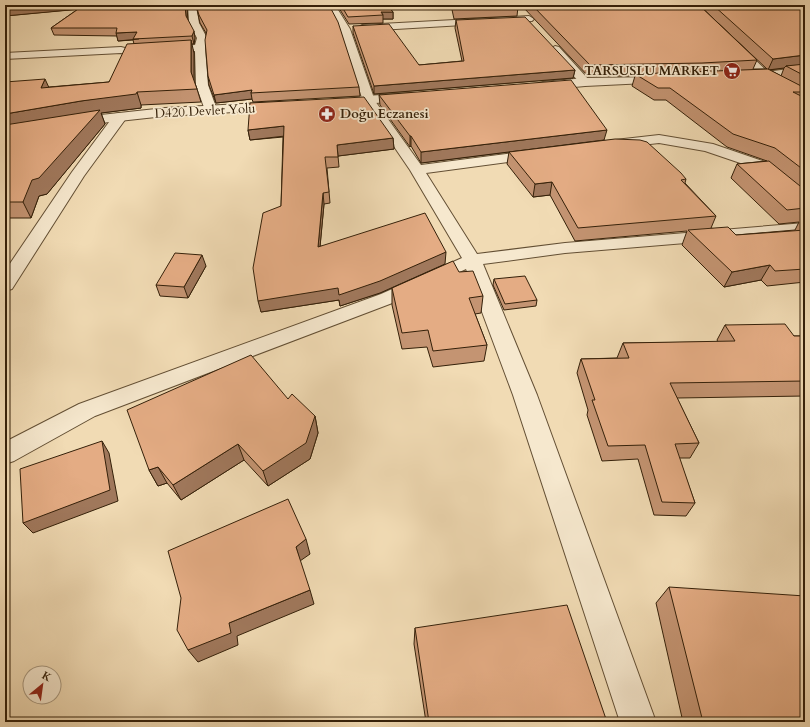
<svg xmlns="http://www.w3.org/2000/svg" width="810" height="727" font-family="Cardo,serif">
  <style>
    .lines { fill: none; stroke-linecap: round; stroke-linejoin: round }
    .minor-casing { stroke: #634f34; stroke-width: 2 }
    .tertiary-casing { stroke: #634f34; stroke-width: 2 }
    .minor { fill: #f6e8ce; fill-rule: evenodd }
    .tertiary { fill: #f6e8ce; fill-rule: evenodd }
    .wall { fill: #c49472; stroke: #342009; fill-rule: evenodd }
    .shaded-wall { fill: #a0785c; stroke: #342009 }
    .building { fill: #e4ac84; stroke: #342009 }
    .labels { text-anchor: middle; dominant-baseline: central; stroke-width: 3.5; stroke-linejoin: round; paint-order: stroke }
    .far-poi-label { font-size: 13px; font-weight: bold; fill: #342009; stroke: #f6e8ce; text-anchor: end }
    .far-street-label { font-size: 13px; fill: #342009; stroke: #f6e8ce }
  </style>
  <rect width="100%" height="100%" fill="#f1dbb4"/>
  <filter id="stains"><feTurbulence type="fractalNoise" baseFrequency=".005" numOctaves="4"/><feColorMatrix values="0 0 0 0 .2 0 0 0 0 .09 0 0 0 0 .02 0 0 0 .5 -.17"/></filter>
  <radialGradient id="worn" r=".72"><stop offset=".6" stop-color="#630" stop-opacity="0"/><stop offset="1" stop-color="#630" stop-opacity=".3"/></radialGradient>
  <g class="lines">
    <g class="minor-casing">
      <g id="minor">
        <polygon points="188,5 196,5 199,23 207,38 205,48 208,85 217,110 216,113 206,113 196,85 195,51 129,55 121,53 5,59 5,53 121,47 129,49 195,45 197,38 189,23"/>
        <polygon points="327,5 335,5 350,29 375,101 421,165 537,150 542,151 544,154 542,157 537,158 426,173 477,254 565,243 805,223 805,233 565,253 483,264 537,395 656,722 620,722 513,395 466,269 395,302 95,416 14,461 5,464 5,442 79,404 381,294 462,258 410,170 363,101 340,29"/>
        <polygon points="529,16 534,19 532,21 362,31 357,28 362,25"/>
        <polygon points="555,46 559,47 589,80 591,82 589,84 581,84 551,51 550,49"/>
        <polygon points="805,67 805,73 765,78 761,77 759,75 761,73 765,72"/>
        <polygon points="120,113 125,114 127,117 84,176 12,289 5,291 5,271 72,172 115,114"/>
        <polygon points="659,135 713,144 768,163 805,192 805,205 799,203 758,169 705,151 659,143 615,148 610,147 608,144 610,141 615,140"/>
      </g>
    </g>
    <g class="tertiary-casing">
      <g id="tertiary">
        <polygon points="688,5 697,5 769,73 805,93 805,102 761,77"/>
        <polygon points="663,77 667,78 669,80 667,82 585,86 543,90 539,89 537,86 539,83 543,82 585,78"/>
        <polygon points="409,93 413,94 415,97 413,100 338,106 334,105 332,102 334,99 338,98"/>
        <polygon points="280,102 284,103 286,106 284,109 165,116 73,126 68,125 66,122 68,119 73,118 165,108"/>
      </g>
    </g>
    <use href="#minor" class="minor"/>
    <use href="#tertiary" class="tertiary"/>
  </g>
  <g class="wall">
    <polygon points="5,5 187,5 187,19 195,38 194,44 191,44 194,53 194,81 197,89 201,102 141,105 141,108 101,113 105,124 47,194 39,196 31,218 5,218 5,82 49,87 109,82 134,44 133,40 118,41 117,36 54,35 51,28 78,9 5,16"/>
    <polygon points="196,5 359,87 360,96 253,102 252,99 216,103 209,85 208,76 206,33 200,23"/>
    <polygon points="337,5 387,5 393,12 393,19 383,19 383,23 349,24"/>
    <path d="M451,5H699L757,60L753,69H767L699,5H805V282L767,286L761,280L724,287L682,245L687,231L575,241L550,195L533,197L507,164L509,152L421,163L411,146L410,147L380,105L379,95L604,140L686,179L685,183L716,216L711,228L736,235L795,230L799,222L779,224L731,178L737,164L767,161L727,147L666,100H654L632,86L635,76H588L523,7H518L517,16L454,19ZM784,68L781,76L770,70Z"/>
    <polygon points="456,20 575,70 573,78 374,94 353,33 353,26 419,65 462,61 455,28"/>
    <polygon points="248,130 393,138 394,149 338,156 339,167 327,168 330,203 324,204 320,246 445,264 380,293 340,306 339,300 261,312 281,206 283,137 250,140"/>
    <polygon points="206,266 188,298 160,296 156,285"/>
    <polygon points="459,272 483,296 481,313 475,314 487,345 484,361 433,367 427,347 402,349 392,305 392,288"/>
    <polygon points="494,279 537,300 536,306 504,310 493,285"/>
    <polygon points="725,325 794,336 805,336 805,396 677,398 699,443 690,458 679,458 695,503 686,516 654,515 638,459 602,461 587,415 588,410 577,373 581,359 617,358 623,343 718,342 717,340"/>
    <polygon points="288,399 315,416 318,433 310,459 268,486 244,460 181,500 167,483 158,486 149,470"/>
    <polygon points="669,587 805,722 683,722 656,603"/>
    <polygon points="415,628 607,722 426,722 414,644"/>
  </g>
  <g class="shaded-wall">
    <polygon points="40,5 91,5 92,8 5,16 5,8"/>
    <polygon points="185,5 187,5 188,23 186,16"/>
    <polygon points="381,12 393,12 393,19 383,19 383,15"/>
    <polygon points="194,31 195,38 194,44 192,36"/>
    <polygon points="137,32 139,39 118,41 116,33"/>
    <polygon points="191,40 194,53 194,85 191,72"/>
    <polygon points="805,55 805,66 786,66 784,68 768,70 773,59"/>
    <polygon points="575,70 573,78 374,94 374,86"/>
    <polygon points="45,79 51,92 41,88"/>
    <polygon points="252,90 251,93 252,99 216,103 214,95"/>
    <polygon points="137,92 141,105 141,108 101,113 105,124 47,194 39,196 31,218 23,202 5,130 5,114 81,101"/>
    <polygon points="284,126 285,136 250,140 248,130"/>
    <polygon points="607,130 604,140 421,163 421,152"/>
    <polygon points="410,136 411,136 411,146 410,147"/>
    <polygon points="393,138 394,149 338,156 337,145"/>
    <polygon points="552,182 550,195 533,197 535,184"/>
    <polygon points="323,193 324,204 319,258 318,247"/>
    <polygon points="5,251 7,254 5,257"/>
    <polygon points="446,252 445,264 380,293 340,306 339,300 261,312 258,301"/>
    <polygon points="202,255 206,266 188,298 184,287"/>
    <polygon points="770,265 761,280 724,287 732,272"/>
    <polygon points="315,416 318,433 310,459 268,486 263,471"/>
    <polygon points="102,441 109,453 118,501 33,533 23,523"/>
    <polygon points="238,444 244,460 181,500 173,485"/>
    <polygon points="158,467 167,483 158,486 149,470"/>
    <polygon points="306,539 310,554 300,561 296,547"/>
    <polygon points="310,590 314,604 237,636 238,645 198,662 188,650 229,623"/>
  </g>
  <g class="building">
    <polygon points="5,5 40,5 5,8"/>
    <polygon points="84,5 185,5 186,16 194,31 192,36 133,39 137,32 116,33 117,28 51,28"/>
    <polygon points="196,5 329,5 338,22 359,87 251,93 252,90 214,95 208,76 205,40 207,30 199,15"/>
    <polygon points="341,5 387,5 393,12 381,12 383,15 348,17"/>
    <polygon points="454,5 518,5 518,6 454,9"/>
    <polygon points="532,5 699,5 757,60 702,63 590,65"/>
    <polygon points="713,5 805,5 805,55 773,59"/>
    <polygon points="525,17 575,70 374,86 353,26 389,24 419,65 464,61 456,20"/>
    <polygon points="191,40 191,72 197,89 137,92 136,94 81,101 5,114 5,82 45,79 41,88 109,82 127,44"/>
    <polygon points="805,64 805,76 786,66"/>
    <polygon points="768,69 805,88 805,92 793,92 805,98 805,171 775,148 733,134 670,88 658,88 635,74"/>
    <polygon points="571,80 607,130 421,152 411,136 410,136 379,95"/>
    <polygon points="364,97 393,138 337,145 338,157 325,157 329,192 323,193 318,247 425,213 446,252 380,281 339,295 338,288 258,301 253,268 263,213 281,206 284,126 248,130 250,103"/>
    <polygon points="100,110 39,178 32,180 23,202 5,202 5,125"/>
    <polygon points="615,139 640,140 647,142 681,173 686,179 681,180 716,216 578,228 552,182 535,184 509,152"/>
    <polygon points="769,161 805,190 805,208 787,210 737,164"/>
    <polygon points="800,221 805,221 805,226"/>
    <polygon points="728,227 736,235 805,230 805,269 775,271 770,265 732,272 688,230"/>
    <polygon points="175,253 202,255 184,287 156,285"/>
    <polygon points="453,261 459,272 473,271 483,296 469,298 487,345 433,351 428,330 402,333 392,288"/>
    <polygon points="525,276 537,300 505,304 494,279"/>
    <polygon points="785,324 794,336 805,336 805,381 670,383 699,443 675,444 695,503 662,502 645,445 608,446 592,400 595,400 581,359 629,358 623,343 735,341 725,325"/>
    <polygon points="251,355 288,399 292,394 315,416 306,443 263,471 238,444 173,485 158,467 149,470 127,410"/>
    <polygon points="102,441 110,490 23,523 20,469"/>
    <polygon points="288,499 306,539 296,547 310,590 229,623 231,633 188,650 177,630 181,598 168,551"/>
    <polygon points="669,587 805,596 805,722 703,722"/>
    <polygon points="567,605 607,722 429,722 415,628"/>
  </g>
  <defs>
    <g id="supermarket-disc" transform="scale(0.9)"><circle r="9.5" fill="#8f2418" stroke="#f6e8ce"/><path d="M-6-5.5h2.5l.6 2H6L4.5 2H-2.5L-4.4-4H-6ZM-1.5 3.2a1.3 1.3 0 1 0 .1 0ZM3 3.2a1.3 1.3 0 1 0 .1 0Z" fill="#fff"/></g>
    <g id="pharmacy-disc" transform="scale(0.9)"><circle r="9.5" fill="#8f2418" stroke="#f6e8ce"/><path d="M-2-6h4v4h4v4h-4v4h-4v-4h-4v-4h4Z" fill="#fff"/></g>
  </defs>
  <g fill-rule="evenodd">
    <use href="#supermarket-disc" x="732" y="71"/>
    <use href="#pharmacy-disc" x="327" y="114"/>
  </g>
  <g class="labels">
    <g class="far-poi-label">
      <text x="719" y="71">TARSUSLU MARKET</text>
      <text x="340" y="114" text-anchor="start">Doğu Eczanesi</text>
    </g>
    <g class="far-street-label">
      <text transform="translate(205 111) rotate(-3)">D420 Devlet Yolu</text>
    </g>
  </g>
  <rect width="810" height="727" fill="none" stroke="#f1dbb4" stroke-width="20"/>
  <rect x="6" y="6" width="798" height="715" fill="none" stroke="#342009" stroke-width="2"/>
  <rect x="10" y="10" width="790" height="707" fill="none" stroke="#342009"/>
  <g transform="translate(42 685) rotate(29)"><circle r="19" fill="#f6e8ce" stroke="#a8987f"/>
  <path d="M0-3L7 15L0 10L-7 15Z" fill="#8f2418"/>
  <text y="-6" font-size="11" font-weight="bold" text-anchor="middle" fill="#342009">K</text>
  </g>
  <rect width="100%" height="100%" filter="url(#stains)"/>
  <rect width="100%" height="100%" fill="url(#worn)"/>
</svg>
